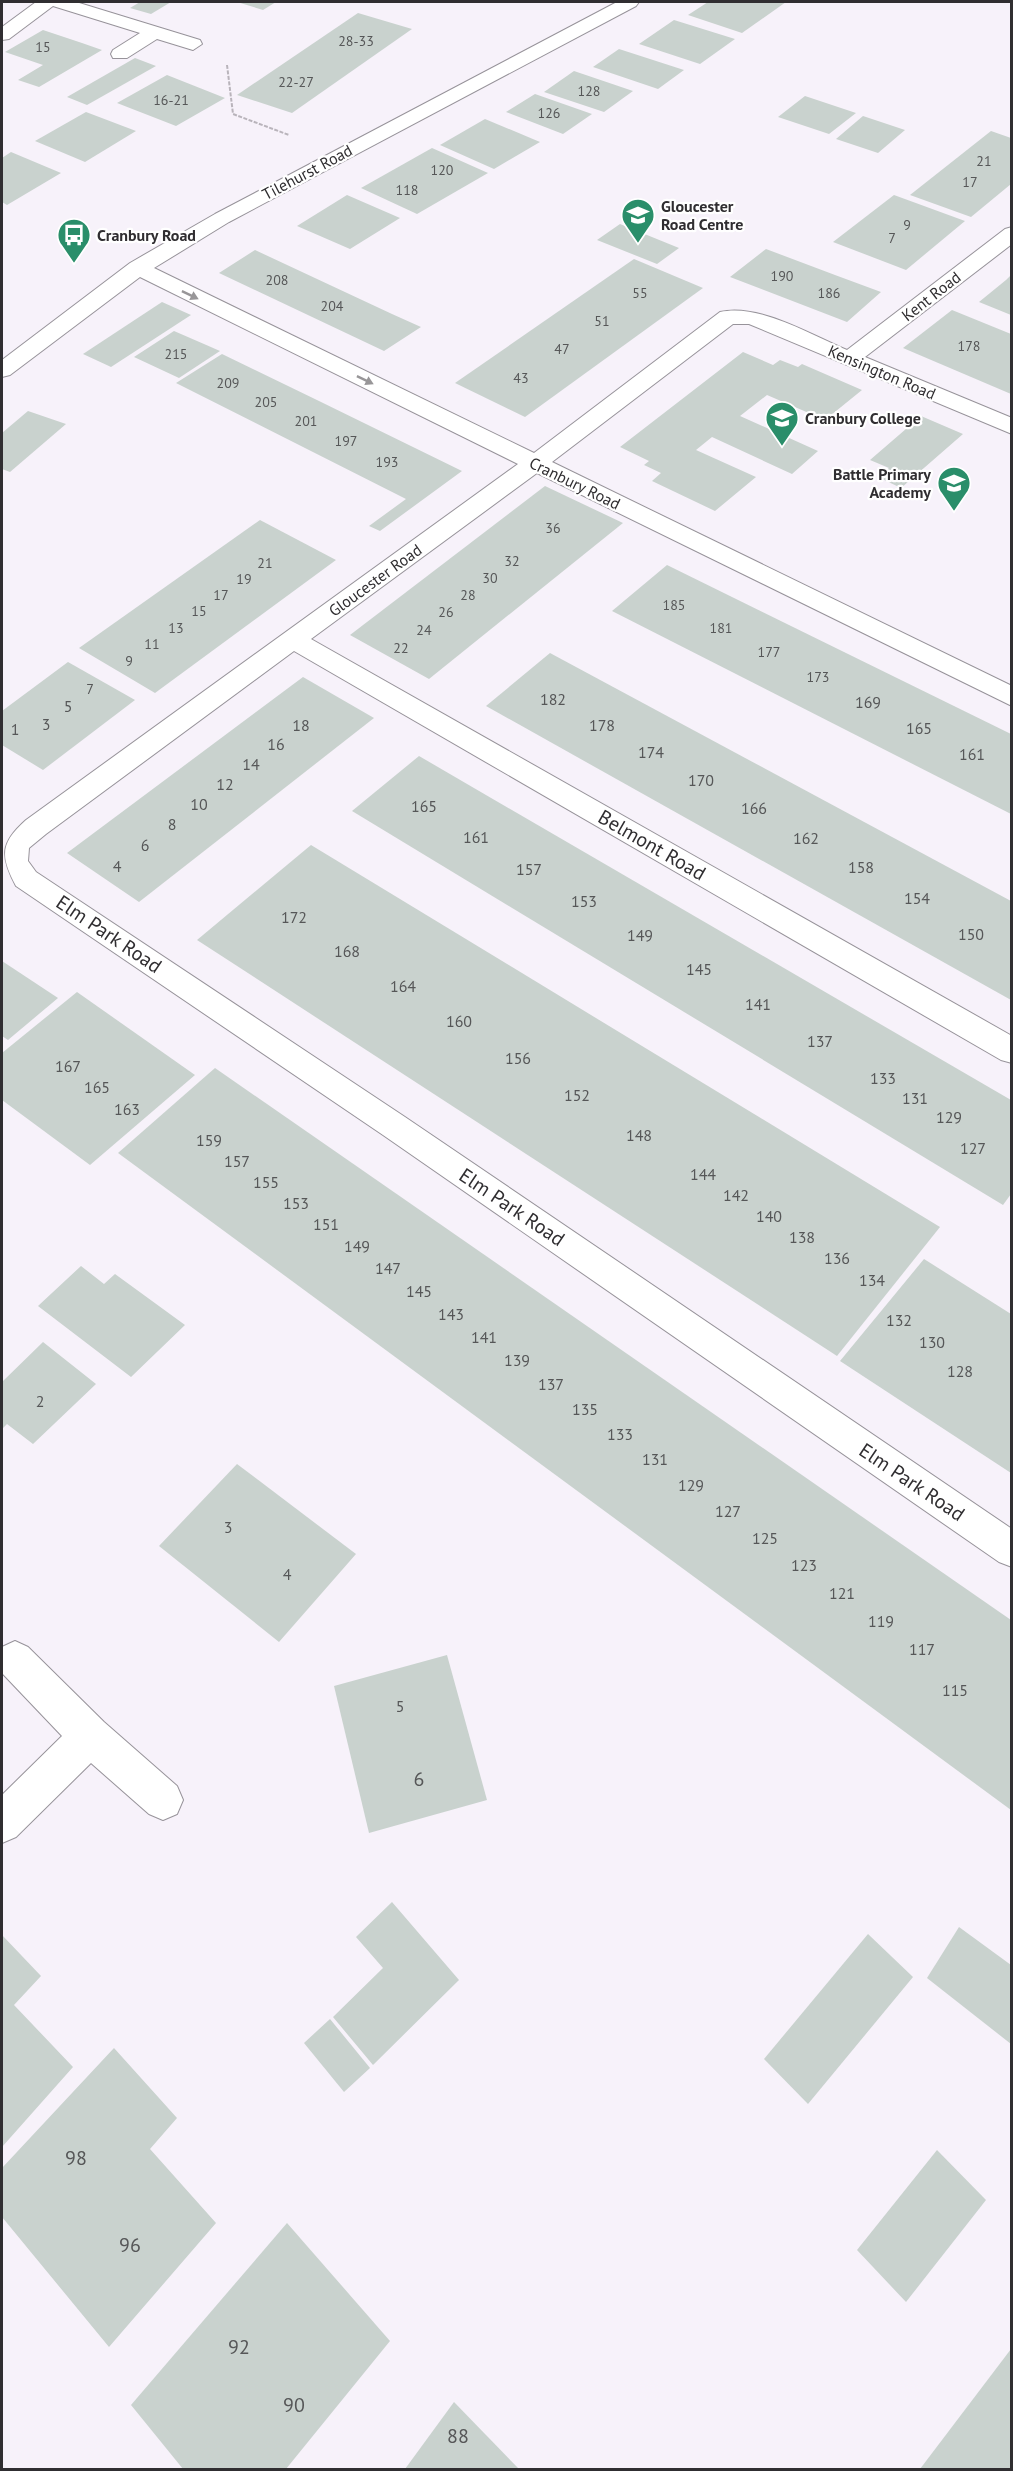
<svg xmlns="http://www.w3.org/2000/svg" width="1013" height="2471" font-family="'PT Sans',sans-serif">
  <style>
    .building { fill: #c9d2ce }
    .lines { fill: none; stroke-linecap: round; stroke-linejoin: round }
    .minor-casing { stroke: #97939a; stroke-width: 2 }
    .path { stroke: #b9b4bb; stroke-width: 2; stroke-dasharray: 4 1.5; stroke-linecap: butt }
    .minor { fill: #fff; fill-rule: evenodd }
    .oneway { fill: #989698 }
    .labels { text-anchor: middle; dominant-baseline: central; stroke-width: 4.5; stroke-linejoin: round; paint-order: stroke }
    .far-number-label { font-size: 14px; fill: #565758 }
    .far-street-label { font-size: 16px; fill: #302e31; stroke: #fff }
    .far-poi-label { font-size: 16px; font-weight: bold; fill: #302e31; stroke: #fff; text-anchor: start }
    .number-label { font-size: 16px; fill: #565758 }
    .street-label { font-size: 20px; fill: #302e31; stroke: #fff }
    .near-number-label { font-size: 20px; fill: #565758 }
  </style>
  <rect width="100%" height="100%" fill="#f7f2fa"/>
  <g class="building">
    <polygon points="140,2 171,2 151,14 130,8"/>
    <polygon points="237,2 276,2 263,10"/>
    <polygon points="708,2 786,2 742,33 688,15"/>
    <polygon points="358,13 412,29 292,113 237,95"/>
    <polygon points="674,20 735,39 700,64 639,44"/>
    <polygon points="43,30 82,43 102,50 39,87 18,80 43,65 5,52"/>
    <polygon points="619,49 684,70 658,89 593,67"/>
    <polygon points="135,58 156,66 87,105 67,97"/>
    <polygon points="574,71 633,91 604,112 544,92"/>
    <polygon points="167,75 225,98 176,126 117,103"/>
    <polygon points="535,94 592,114 563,134 506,112"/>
    <polygon points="805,96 856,113 829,134 778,117"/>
    <polygon points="86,112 136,131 85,162 35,141"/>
    <polygon points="863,116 905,130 878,153 836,139"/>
    <polygon points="485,119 540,142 494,169 440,145"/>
    <polygon points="991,131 1011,138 1011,184 971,217 910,195"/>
    <polygon points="432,148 488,173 417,214 361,188"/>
    <polygon points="11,152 61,173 7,205 2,202 2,158"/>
    <polygon points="347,195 400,218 350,249 297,226"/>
    <polygon points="894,195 965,221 906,270 833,242"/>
    <polygon points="620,224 679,248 657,264 597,240"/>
    <polygon points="766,249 835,275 881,292 847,322 730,277"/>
    <polygon points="255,250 392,314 421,327 384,351 219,273"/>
    <polygon points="634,259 703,288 525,417 455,383"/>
    <polygon points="1011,275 1011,315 979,302 1006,280"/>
    <polygon points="162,302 191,315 111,367 83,354"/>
    <polygon points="952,310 1011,334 1011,394 903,348"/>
    <polygon points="174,331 204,344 220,351 179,378 134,357"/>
    <polygon points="743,352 773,365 780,360 798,367 802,364 862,390 825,420 767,395 740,416 818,451 792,474 712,437 696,450 756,477 715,511 652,481 661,473 644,465 649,461 620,447"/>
    <polygon points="222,354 319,401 462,471 380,531 369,526 406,499 176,383"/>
    <polygon points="28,411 66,424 10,472 2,469 2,433"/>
    <polygon points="921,416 963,434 901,488 878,477 889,468 870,460"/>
    <polygon points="545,486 623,523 429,679 350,635"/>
    <polygon points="260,520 336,560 155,693 79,648"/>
    <polygon points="667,565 1011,734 1011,814 612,611"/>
    <polygon points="550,653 1011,901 1011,1000 486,706"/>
    <polygon points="68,662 135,700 43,770 2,745 2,711"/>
    <polygon points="303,677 374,718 139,902 67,853"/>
    <polygon points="419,756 1011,1100 1011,1194 1003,1205 352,811"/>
    <polygon points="311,845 647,1049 940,1227 837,1356 197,940"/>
    <polygon points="2,961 58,998 8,1040 2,1036"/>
    <polygon points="77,992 195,1075 90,1165 2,1100 2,1053"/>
    <polygon points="215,1068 1011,1620 1011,1810 118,1153"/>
    <polygon points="924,1259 1011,1314 1011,1473 840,1361"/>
    <polygon points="81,1266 104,1284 115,1274 185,1325 131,1377 38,1306"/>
    <polygon points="43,1342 96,1384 33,1444 7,1424 2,1429 2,1382"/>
    <polygon points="237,1464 356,1554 279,1642 159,1546"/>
    <polygon points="447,1655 487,1800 369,1833 334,1686"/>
    <polygon points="392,1902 459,1980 373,2065 333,2017 383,1968 356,1937"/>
    <polygon points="959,1927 1011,1965 1011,2044 927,1978"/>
    <polygon points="868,1934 913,1977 808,2104 764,2059"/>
    <polygon points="2,1935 41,1976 14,2005 73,2067 2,2147"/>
    <polygon points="330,2019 370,2068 344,2092 304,2043"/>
    <polygon points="114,2048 177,2118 150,2149 216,2223 109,2347 2,2217 2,2168"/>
    <polygon points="937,2150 986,2200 906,2302 857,2250"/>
    <polygon points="287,2223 390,2341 286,2469 183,2469 131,2405"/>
    <polygon points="1011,2349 1011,2469 920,2469"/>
    <polygon points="454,2402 519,2469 405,2469"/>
  </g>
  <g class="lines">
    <g class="minor-casing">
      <g id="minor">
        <polygon points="36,2 76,2 200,40 202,44 193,50 157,39 127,58 113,58 111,54 113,50 140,33 53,6 9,39 2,40 2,27"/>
        <path d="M617,2H639L636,6L229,222L154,268L534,453L720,312C759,303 811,335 847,350L1005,229L1012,227V244L865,357L1012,418V434L749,324H733L552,462L1012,686V706L537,473L311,639L1012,1036V1063L1001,1060L294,651L46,834L29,848L28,861L36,872L405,1117L1012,1529V1567L999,1562L383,1135L16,886C0,856 0,843 26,820L518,464L140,277L10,375L2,377V360L130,263L215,214Z"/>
        <polygon points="15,1641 28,1647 104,1722 177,1786 183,1800 177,1814 163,1820 149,1814 91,1763 16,1837 2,1843 2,1795 62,1736 2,1673 2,1647"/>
      </g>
    </g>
    <polyline class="path" points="227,65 233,114 289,135"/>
    <use href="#minor" class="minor"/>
  </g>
  <defs><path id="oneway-solid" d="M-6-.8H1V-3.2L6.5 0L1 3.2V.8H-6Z" transform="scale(1.5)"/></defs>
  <g class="oneway">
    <use href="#oneway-solid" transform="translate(190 295) rotate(26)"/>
    <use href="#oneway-solid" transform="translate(365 380) rotate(26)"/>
  </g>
  <defs>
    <g id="school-pin" transform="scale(1.725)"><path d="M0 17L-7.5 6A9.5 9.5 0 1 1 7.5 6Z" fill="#2a8e6a" stroke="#fff"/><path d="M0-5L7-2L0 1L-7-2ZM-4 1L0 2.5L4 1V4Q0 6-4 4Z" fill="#fff"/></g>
    <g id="bus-pin" transform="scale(1.725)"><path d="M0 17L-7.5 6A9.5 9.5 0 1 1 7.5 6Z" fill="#2a8e6a" stroke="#fff"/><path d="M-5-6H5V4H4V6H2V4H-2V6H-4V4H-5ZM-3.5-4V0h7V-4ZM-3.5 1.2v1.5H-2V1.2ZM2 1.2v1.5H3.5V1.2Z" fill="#fff"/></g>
  </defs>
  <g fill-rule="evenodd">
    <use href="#school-pin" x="638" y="215"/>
    <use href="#bus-pin" x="74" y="235"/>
    <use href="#school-pin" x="782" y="418"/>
    <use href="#school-pin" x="954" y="483"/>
  </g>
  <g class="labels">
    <g class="far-number-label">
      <text x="356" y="41">28-33</text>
      <text x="43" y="47">15</text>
      <text x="296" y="82">22-27</text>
      <text x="589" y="91">128</text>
      <text x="171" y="100">16-21</text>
      <text x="549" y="113">126</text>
      <text x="984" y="161">21</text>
      <text x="442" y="170">120</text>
      <text x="970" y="182">17</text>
      <text x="407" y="190">118</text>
      <text x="907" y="225">9</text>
      <text x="892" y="238">7</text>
      <text x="782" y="276">190</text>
      <text x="277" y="280">208</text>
      <text x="640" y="293">55</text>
      <text x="829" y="293">186</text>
      <text x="332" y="306">204</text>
      <text x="602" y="321">51</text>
      <text x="969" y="346">178</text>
      <text x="562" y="349">47</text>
      <text x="176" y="354">215</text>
      <text x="521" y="378">43</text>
      <text x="228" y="383">209</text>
      <text x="266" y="402">205</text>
      <text x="306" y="421">201</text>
      <text x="346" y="441">197</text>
      <text x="387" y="462">193</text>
      <text x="553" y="528">36</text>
      <text x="512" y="561">32</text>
      <text x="265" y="563">21</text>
      <text x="490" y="578">30</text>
      <text x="244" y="579">19</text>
      <text x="221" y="595">17</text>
      <text x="468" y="595">28</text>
      <text x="674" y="605">185</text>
      <text x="199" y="611">15</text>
      <text x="446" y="612">26</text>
      <text x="176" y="628">13</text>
      <text x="721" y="628">181</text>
      <text x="424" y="630">24</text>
      <text x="152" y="644">11</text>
      <text x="401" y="648">22</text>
      <text x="769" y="652">177</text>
      <text x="129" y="661">9</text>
      <text x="818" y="677">173</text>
      <text x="90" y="689">7</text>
    </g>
    <g class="far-street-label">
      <text transform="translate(307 172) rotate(-28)">Tilehurst Road</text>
      <text transform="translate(931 296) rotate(-38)">Kent Road</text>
      <text transform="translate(882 372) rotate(23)">Kensington Road</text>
      <text transform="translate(575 483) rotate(26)">Cranbury Road</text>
      <text transform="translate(375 580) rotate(-36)">Gloucester Road</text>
    </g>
    <g class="far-poi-label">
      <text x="661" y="206">Gloucester<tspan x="661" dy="18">Road Centre</tspan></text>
      <text x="97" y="235">Cranbury Road</text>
      <text x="805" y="418">Cranbury College</text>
      <text x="931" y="474" text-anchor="end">Battle Primary<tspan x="931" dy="18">Academy</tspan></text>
    </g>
    <g class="number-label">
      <text x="553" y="699">182</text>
      <text x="868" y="702">169</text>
      <text x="68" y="706">5</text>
      <text x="46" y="724">3</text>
      <text x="301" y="725">18</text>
      <text x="602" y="725">178</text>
      <text x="919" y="728">165</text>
      <text x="15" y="729">1</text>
      <text x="276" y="744">16</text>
      <text x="651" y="752">174</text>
      <text x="972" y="754">161</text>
      <text x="251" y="764">14</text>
      <text x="701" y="780">170</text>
      <text x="225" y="784">12</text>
      <text x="199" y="804">10</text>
      <text x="424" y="806">165</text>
      <text x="754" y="808">166</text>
      <text x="172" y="824">8</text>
      <text x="476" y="837">161</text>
      <text x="806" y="838">162</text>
      <text x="145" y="845">6</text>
      <text x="117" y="866">4</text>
      <text x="861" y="867">158</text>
      <text x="529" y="869">157</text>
      <text x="917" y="898">154</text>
      <text x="584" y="901">153</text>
      <text x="294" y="917">172</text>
      <text x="971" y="934">150</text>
      <text x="640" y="935">149</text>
      <text x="347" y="951">168</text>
      <text x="699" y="969">145</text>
      <text x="403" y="986">164</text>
      <text x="758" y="1004">141</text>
      <text x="459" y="1021">160</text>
      <text x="820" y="1041">137</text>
      <text x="518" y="1058">156</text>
      <text x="68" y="1066">167</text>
      <text x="883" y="1078">133</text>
      <text x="97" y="1087">165</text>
      <text x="577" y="1095">152</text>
      <text x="915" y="1098">131</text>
      <text x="127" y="1109">163</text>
      <text x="949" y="1117">129</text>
      <text x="639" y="1135">148</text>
      <text x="209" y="1140">159</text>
      <text x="973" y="1148">127</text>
      <text x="237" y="1161">157</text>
      <text x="703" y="1174">144</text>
      <text x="266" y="1182">155</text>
      <text x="736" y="1195">142</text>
      <text x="296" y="1203">153</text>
      <text x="769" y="1216">140</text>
      <text x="326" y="1224">151</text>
      <text x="802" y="1237">138</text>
      <text x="357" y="1246">149</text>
      <text x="837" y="1258">136</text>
      <text x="388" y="1268">147</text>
      <text x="872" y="1280">134</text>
      <text x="419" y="1291">145</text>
      <text x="451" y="1314">143</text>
      <text x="899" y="1320">132</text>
      <text x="484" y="1337">141</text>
      <text x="932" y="1342">130</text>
      <text x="517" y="1360">139</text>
      <text x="960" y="1371">128</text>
      <text x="551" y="1384">137</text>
      <text x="40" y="1401">2</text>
      <text x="585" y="1409">135</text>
      <text x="620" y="1434">133</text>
      <text x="655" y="1459">131</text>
      <text x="691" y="1485">129</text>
      <text x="728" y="1511">127</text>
      <text x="228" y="1527">3</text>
      <text x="765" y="1538">125</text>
      <text x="804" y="1565">123</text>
      <text x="287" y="1574">4</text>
      <text x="842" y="1593">121</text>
      <text x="881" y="1621">119</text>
      <text x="922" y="1649">117</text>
      <text x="955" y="1690">115</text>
      <text x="400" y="1706">5</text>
    </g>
    <g class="street-label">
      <text transform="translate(652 845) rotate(30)">Belmont Road</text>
      <text transform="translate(109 934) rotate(34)">Elm Park Road</text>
      <text transform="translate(512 1207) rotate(34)">Elm Park Road</text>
      <text transform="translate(912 1482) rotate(34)">Elm Park Road</text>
    </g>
    <g class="near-number-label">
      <text x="419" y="1779">6</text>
      <text x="76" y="2158">98</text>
      <text x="130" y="2245">96</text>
      <text x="239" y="2347">92</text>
      <text x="294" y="2405">90</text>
      <text x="458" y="2436">88</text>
    </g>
  </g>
  <rect width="1013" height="2471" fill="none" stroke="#302e31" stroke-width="6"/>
</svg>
